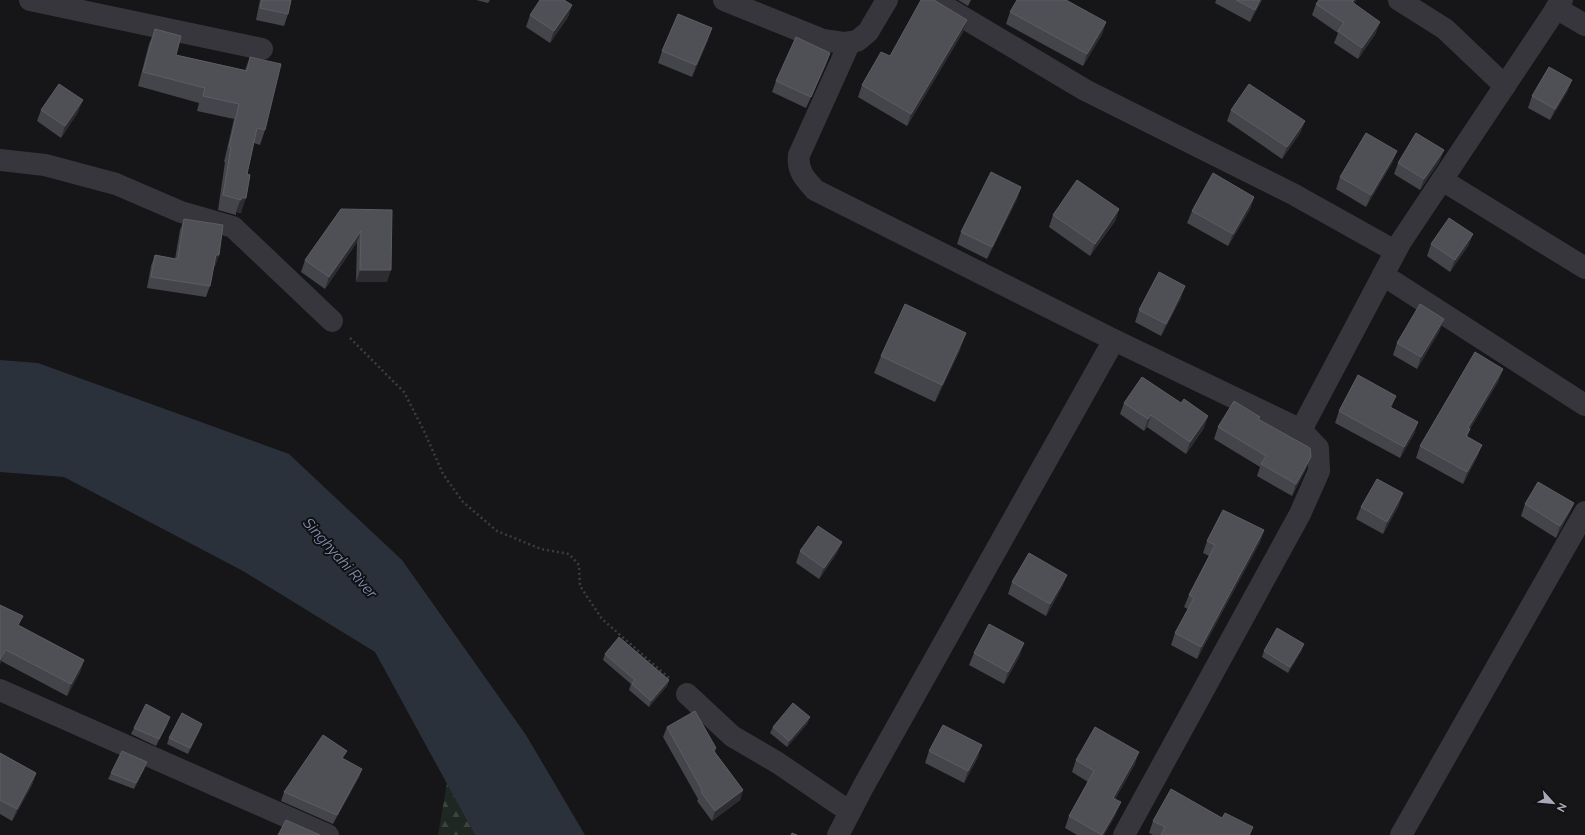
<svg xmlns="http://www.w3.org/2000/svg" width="1585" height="835" font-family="Raleway,sans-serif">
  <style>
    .forest { fill: url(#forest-firs) }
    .water { fill: #2b313b }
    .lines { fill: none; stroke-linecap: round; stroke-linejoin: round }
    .path { stroke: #3c3d43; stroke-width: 2.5; stroke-dasharray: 2 3; stroke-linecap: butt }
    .street { stroke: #37363c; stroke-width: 22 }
    .wall { fill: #44454a }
    .shaded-wall { fill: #2d2d31 }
    .building { fill: #4f4f56; stroke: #5d5d65 }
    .labels { text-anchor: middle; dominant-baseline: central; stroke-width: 4; stroke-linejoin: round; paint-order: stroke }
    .water-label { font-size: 15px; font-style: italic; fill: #7e90b3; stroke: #111012 }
  </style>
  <defs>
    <pattern id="forest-firs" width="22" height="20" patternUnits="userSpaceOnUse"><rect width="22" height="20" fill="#1f2722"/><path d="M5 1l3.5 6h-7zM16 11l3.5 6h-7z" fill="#3d4440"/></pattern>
  </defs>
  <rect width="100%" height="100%" fill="#161517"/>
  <polygon class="forest" points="447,783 475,835 438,835"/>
  <polygon class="water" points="0,360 38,363 289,454 402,560 526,735 585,835 475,835 375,652 243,571 64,477 0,472"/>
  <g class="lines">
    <polyline class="path" points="350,338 404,392 424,431 443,474 463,502 497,531 541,549 569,554 579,565 580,586 602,619 669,678"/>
    <g class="street">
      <polyline points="30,0 262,49"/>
      <polyline points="724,0 823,40 844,43 857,41 868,32 887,0"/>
      <polyline points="934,0 1085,90 1293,194 1395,251"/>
      <polyline points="1399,0 1445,29 1505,86"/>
      <polyline points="1556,8 1585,25"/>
      <path d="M850,42L799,155C797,171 805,179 815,190L1114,340L1301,430L1318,448L1319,471L1300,514L1124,835"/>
      <polyline points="0,160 45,165 116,184 181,212 233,227 332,321"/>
      <polyline points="1442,180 1585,268"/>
      <polyline points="1383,275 1585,405"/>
      <polyline points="1301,430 1400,243 1562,0"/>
      <polyline points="0,690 328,835"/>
      <polyline points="687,694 732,736 778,763 850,812"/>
      <polyline points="838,835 863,787 1114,340"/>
      <polyline points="1401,835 1585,512"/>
    </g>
  </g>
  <g class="wall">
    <polygon points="260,0 291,0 288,14 284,26 256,20"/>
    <polygon points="476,0 490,0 488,3"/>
    <polygon points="958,0 971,0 968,6"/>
    <polygon points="1216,0 1262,0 1250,22 1215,3"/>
    <polygon points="1319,0 1356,0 1354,4 1376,33 1358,59 1334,43 1338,33 1312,15 1316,4"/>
    <polygon points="572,5 568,17 550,43 526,27 530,15"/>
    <polygon points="1010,12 1106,22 1102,34 1083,66 1006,24"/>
    <polygon points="155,29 176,55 245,70 250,57 265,130 260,145 254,143 247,174 241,213 236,212 236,215 218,210 225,162 224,162 234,119 197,111 199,103 138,86 149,44"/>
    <polygon points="963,32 907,126 858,97 862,85 890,56"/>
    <polygon points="708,40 692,77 658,63 662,51"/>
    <polygon points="830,53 826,65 806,108 772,92 776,81"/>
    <polygon points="1572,80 1567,92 1550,120 1528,108 1532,96"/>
    <polygon points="41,110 78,112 61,138 37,121"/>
    <polygon points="1231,110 1305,121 1300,133 1282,159 1227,121"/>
    <polygon points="1444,150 1439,162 1420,190 1394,174 1398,163"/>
    <polygon points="1397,151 1392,163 1366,207 1336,189 1340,177"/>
    <polygon points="1021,187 1017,199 987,259 957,244 961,232"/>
    <polygon points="1254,197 1250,209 1228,246 1187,223 1192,211"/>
    <polygon points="1119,209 1115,221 1090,256 1049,227 1053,215"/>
    <polygon points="392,210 387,282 356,282 357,242 325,289 301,272 305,260"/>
    <polygon points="184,219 219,255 215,266 214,266 210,286 206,297 147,288 151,266 155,255 175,259 180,230"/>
    <polygon points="1473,234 1468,246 1450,272 1427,256 1431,244"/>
    <polygon points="1181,298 1161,336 1135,322 1139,310"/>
    <polygon points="1440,330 1417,369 1393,355 1397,343"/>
    <polygon points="960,350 935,402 874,373 881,356"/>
    <polygon points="1499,380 1470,429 1467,437 1482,445 1477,457 1463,484 1416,458 1420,446"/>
    <polygon points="1124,403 1204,428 1186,454 1147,427 1144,431 1120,414"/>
    <polygon points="1339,411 1418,422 1414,434 1400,458 1335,423"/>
    <polygon points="1259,420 1306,469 1292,496 1257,476 1260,467 1214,439 1218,427"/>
    <polygon points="1574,503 1569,514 1556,538 1521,516 1525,504"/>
    <polygon points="1399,505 1383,534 1356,519 1361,507"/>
    <polygon points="1264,530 1260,542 1197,659 1171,645 1175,633 1188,609 1184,607 1189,595 1209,556 1203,553 1207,541"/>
    <polygon points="842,542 837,553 819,579 796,563 800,551"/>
    <polygon points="1067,575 1062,587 1046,616 1008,594 1012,582"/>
    <polygon points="0,605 19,626 84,660 80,672 67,696 1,661 0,664"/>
    <polygon points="1302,650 1288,673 1262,657 1264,651"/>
    <polygon points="974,653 1020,655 1004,684 969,665"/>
    <polygon points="605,654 669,680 667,686 649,707 629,690 631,684 603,660"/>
    <polygon points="810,717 807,724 787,747 770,733 773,727"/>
    <polygon points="168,723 156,746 131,734 134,728"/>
    <polygon points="202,724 200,730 188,754 167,744 169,738"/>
    <polygon points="667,727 716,748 715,752 743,790 740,800 712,821 697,801 698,799 663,737"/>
    <polygon points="929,751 978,757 964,783 925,763"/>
    <polygon points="0,753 36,773 32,785 12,821 0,814"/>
    <polygon points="1076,760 1135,764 1115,799 1116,814 1104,835 1077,835 1065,828 1069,816 1088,782 1072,772"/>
    <polygon points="145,768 134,789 108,779 111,773"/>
    <polygon points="362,769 359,777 333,824 281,801 284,792"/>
    <polygon points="1222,818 1253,827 1250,835 1153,835 1149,833 1153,821"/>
  </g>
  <g class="shaded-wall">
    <polygon points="1260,0 1262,0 1250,22 1255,10"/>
    <polygon points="1354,0 1356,0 1354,6 1352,2"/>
    <polygon points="572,5 568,17 550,43 554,31"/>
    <polygon points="967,20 963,32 907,126 911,114"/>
    <polygon points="1106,22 1102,34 1083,66 1087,54"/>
    <polygon points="1380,22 1376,33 1358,59 1362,48"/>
    <polygon points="712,28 708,40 692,77 696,65"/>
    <polygon points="830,53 826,65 806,108 811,97"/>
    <polygon points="1572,80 1567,92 1550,120 1555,109"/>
    <polygon points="83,100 78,112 61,138 65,126"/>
    <polygon points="1305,121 1300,133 1282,159 1287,147"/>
    <polygon points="1444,150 1439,162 1420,190 1424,179"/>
    <polygon points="1397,151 1392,163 1366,207 1371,195"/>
    <polygon points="1021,187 1017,199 987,259 992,247"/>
    <polygon points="1254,197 1250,209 1228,246 1233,234"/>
    <polygon points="241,198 246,198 241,213 236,212"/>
    <polygon points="1119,209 1115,221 1090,256 1095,244"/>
    <polygon points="361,231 357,242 325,289 329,277"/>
    <polygon points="1473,234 1468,246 1450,272 1455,260"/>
    <polygon points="216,255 219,255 215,266 212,266"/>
    <polygon points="360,270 391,270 387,282 356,282"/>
    <polygon points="1185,286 1181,298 1161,336 1166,324"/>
    <polygon points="1444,319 1440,330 1417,369 1421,357"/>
    <polygon points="966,333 960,350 935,402 942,385"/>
    <polygon points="1503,369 1499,380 1463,440 1468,428"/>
    <polygon points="1396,396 1392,407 1385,419 1390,407"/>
    <polygon points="1151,415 1147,427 1144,431 1148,419"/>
    <polygon points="1208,416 1204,428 1186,454 1190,442"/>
    <polygon points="1418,422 1414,434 1400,458 1404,447"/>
    <polygon points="1482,445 1477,457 1463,484 1467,472"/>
    <polygon points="1311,457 1306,469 1292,496 1296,484"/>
    <polygon points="1403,493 1399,505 1383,534 1387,522"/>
    <polygon points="1574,503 1569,514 1556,538 1560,526"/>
    <polygon points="1264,530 1260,542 1197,659 1201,647"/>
    <polygon points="842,542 837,553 819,579 824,568"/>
    <polygon points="1067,575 1062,587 1046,616 1050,604"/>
    <polygon points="1024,643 1020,655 1004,684 1008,672"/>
    <polygon points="1304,644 1302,650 1288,673 1290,667"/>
    <polygon points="6,650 1,661 0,664 0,660"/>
    <polygon points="84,660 80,672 67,696 71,684"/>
    <polygon points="669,680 667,686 649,707 651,701"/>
    <polygon points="170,717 168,723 156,746 159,739"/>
    <polygon points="810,717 807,724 787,747 789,741"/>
    <polygon points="202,724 200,730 188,754 190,748"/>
    <polygon points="982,745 978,757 964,783 968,771"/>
    <polygon points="1139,752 1135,764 1109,810 1113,798"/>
    <polygon points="147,762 145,768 134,789 136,783"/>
    <polygon points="362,769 359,777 333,824 337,815"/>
    <polygon points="36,773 32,785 12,821 17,809"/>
    <polygon points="743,790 740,800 712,821 715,811"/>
    <polygon points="1121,802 1116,814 1104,835 1102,835"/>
  </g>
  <g class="building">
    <polygon points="262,0 291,0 288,14 260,8"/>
    <polygon points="540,0 564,0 572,5 554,31 530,15"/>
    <polygon points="921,0 934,0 967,20 911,114 862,85 881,52 890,56"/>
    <polygon points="1017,0 1066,0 1106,22 1087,54 1010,12"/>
    <polygon points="1236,0 1260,0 1255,10"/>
    <polygon points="1319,0 1354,0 1352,2 1380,22 1362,48 1338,31 1344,23 1316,4"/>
    <polygon points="678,14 712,28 696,65 662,51"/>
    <polygon points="155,29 181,36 176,55 247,71 250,57 281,64 265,130 257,128 247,174 250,175 246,198 241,198 241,200 223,195 231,147 229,147 239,104 203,96 205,88 143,72"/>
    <polygon points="796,37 830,53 811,97 776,81"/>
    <polygon points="1549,67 1572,80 1555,109 1532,96"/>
    <polygon points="59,84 83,100 65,126 41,110"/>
    <polygon points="1249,84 1305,121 1287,147 1231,110"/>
    <polygon points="1366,133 1397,151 1371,195 1340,177"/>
    <polygon points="1416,133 1444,150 1424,179 1398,163"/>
    <polygon points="991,172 1021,187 992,247 961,232"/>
    <polygon points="1213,173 1254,197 1233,234 1192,211"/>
    <polygon points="1077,180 1119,209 1095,244 1053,215"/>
    <polygon points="341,209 392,210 391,270 360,270 361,231 329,277 305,260"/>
    <polygon points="1449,218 1473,234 1455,260 1431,244"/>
    <polygon points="184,219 223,225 219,255 216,255 210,286 151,277 155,255 176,259 178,258"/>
    <polygon points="1159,272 1185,286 1166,324 1139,310"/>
    <polygon points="905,304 966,333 942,385 881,356"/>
    <polygon points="1420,304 1444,319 1421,357 1397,343"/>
    <polygon points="1475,352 1503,369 1468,428 1470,429 1466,436 1482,445 1467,472 1420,446"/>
    <polygon points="1358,375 1396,396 1390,407 1418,422 1404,447 1339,411"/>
    <polygon points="1142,377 1181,403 1184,399 1208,416 1190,442 1151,415 1148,419 1124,403"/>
    <polygon points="1234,401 1260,417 1258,419 1310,448 1311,457 1296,484 1261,464 1266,456 1218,427"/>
    <polygon points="1377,479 1403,493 1387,522 1361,507"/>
    <polygon points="1538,482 1574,503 1560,526 1525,504"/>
    <polygon points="1223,510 1264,530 1201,647 1175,633 1194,598 1189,595 1215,545 1207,541"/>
    <polygon points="818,526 842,542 824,568 800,551"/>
    <polygon points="1029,553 1067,575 1050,604 1012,582"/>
    <polygon points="0,605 23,616 18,625 84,660 71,684 6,650 0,660"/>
    <polygon points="989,624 1024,643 1008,672 974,653"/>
    <polygon points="1277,628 1304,644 1290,667 1264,651"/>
    <polygon points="619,637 669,680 651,701 632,684 635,680 605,654"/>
    <polygon points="793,703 810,717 789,741 773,727"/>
    <polygon points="146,704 170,717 159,739 134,728"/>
    <polygon points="695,711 716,748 713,750 743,790 715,811 701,792 702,790 667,727"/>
    <polygon points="182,713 202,724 190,748 169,738"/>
    <polygon points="943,725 982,745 968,771 929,751"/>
    <polygon points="1095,727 1139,752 1113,798 1121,802 1102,835 1069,816 1094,771 1076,760"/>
    <polygon points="323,735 347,751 342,758 362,769 337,815 284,792"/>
    <polygon points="122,751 147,762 136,783 111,773"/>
    <polygon points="0,753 36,773 17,809 0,800"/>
    <polygon points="1171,789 1222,818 1225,813 1253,827 1249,835 1161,835 1165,827 1153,821"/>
    <polygon points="286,820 320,835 278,835"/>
    <polygon points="792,833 797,835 791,835"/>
  </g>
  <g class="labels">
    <g class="water-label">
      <text transform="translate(340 558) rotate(48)">Singhyahi River</text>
    </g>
  </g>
  <g transform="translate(1553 803) rotate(117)" stroke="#111012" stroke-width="3" paint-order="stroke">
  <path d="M0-3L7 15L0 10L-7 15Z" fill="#a7a9b8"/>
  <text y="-6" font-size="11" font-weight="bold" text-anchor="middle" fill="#a7a9b8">N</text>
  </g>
</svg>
